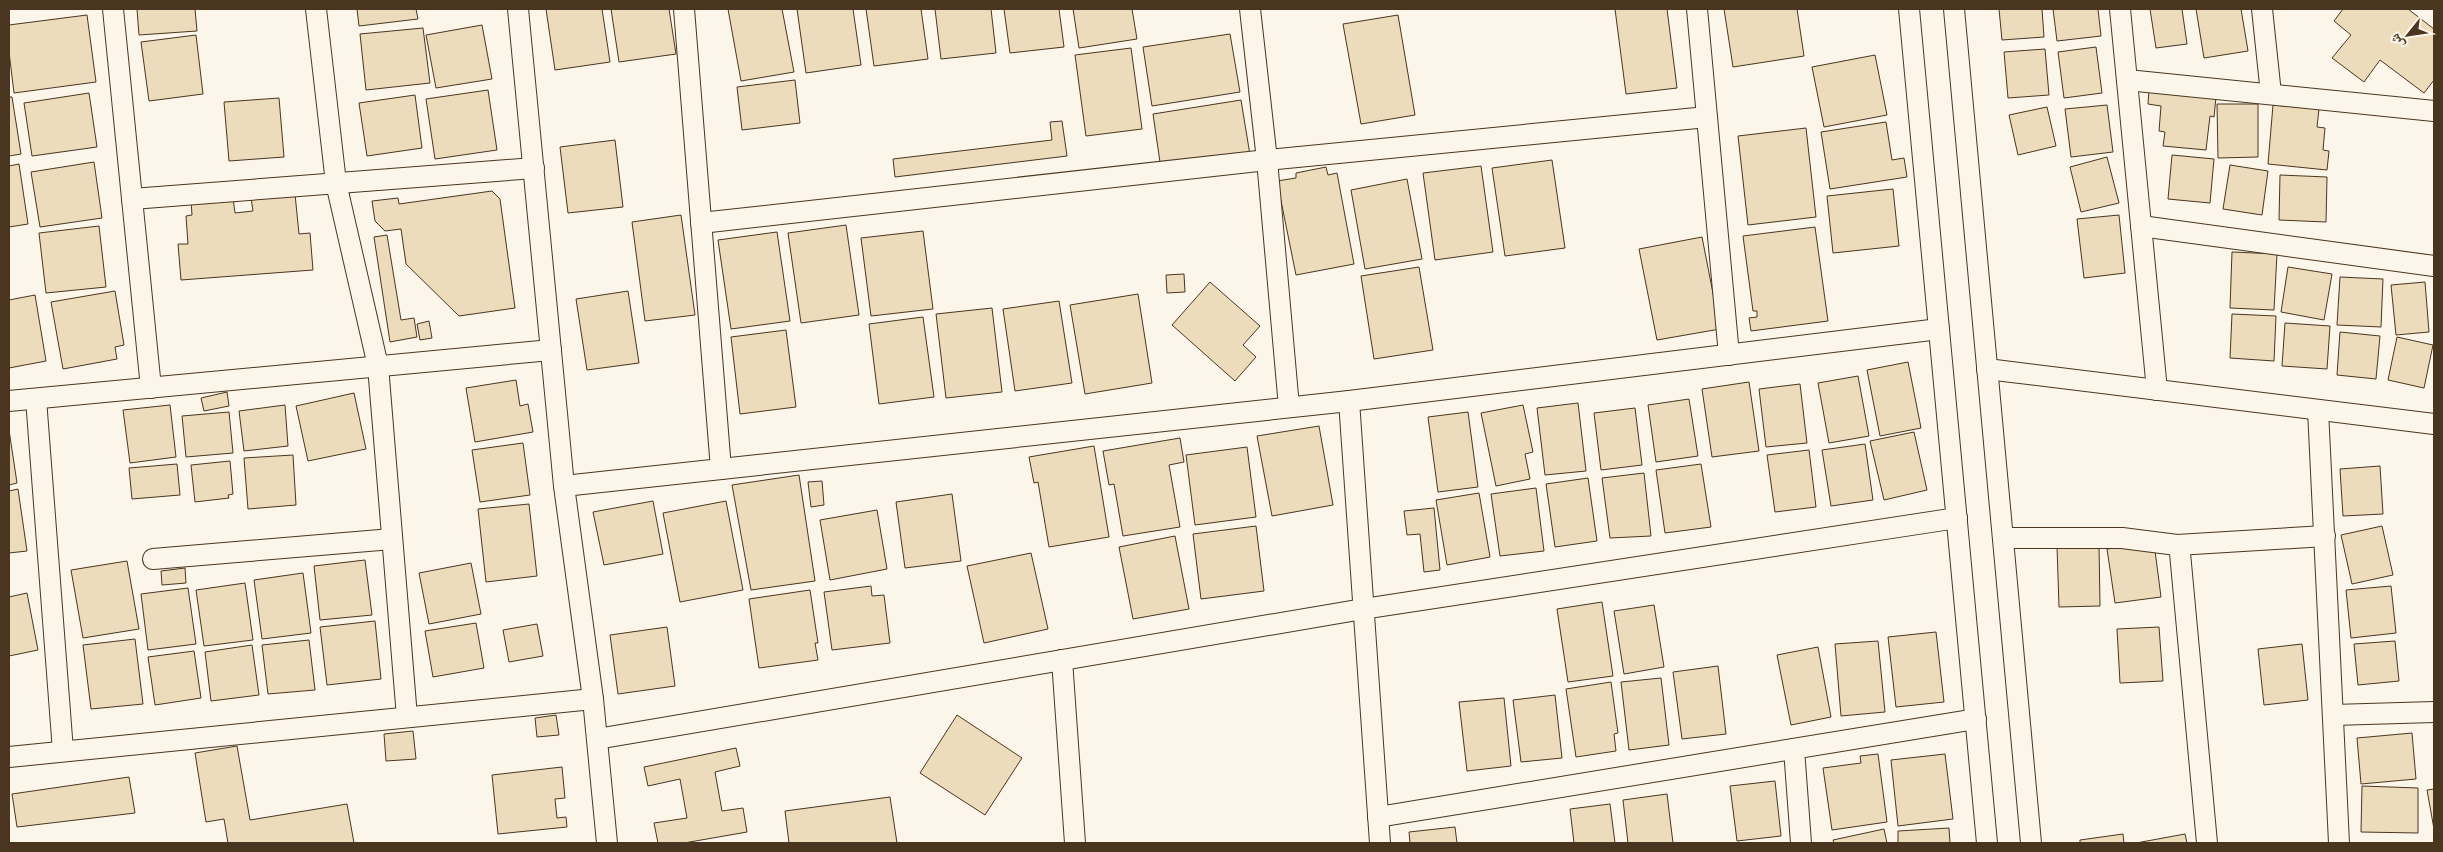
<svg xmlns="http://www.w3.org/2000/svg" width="2443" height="852" font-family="'Golos Text','Noto Naskh Arabic',sans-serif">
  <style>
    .building { fill: #ecdcbc; stroke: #4a3520 }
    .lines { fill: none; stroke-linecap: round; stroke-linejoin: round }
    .minor-casing { stroke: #4a3520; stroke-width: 22 }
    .minor { stroke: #fbf6e9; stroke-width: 20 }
  </style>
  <rect width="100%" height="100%" fill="#fbf6e9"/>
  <g class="building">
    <polygon points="137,9 195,9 197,31 139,35"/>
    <polygon points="357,9 416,9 418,19 359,26"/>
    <polygon points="546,9 602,9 610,62 555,70"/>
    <polygon points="611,9 669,9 676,54 619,62"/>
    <polygon points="728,9 782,9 794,72 741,81"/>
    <polygon points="797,9 853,9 861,65 806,73"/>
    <polygon points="866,9 921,9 928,59 874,66"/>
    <polygon points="935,9 991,9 996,53 941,59"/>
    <polygon points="1004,9 1059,9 1064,47 1010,53"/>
    <polygon points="1073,9 1132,9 1137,39 1079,48"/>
    <polygon points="1615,9 1667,9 1677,88 1626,94"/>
    <polygon points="1724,9 1797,9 1804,56 1733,67"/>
    <polygon points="1999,9 2042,9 2044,37 2002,40"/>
    <polygon points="2053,9 2098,9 2101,36 2057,41"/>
    <polygon points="2150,9 2182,9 2187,44 2156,48"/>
    <polygon points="2196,9 2241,9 2248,51 2204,58"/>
    <polygon points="2343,9 2408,9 2434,29 2434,80 2424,93 2380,60 2364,82 2332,58 2351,35 2334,21"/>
    <polygon points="87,15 96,82 14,93 9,52 9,25"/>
    <polygon points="1398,15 1415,115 1361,124 1343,24"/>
    <polygon points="482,25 492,79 436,88 426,35"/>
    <polygon points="423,28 430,83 366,90 360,34"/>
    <polygon points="1230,34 1240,92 1152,106 1143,47"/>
    <polygon points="196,35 203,94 149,101 141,42"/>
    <polygon points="2096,47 2102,93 2064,98 2058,52"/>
    <polygon points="1131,48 1142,129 1086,136 1075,55"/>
    <polygon points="2045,49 2049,95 2008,98 2004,52"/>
    <polygon points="1875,55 1887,115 1824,127 1812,67"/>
    <polygon points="795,80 800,123 742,130 737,87"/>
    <polygon points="488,90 497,150 435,159 426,99"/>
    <polygon points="2149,90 2216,97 2214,117 2210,116 2206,150 2163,146 2165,132 2159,131 2161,106 2148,104"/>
    <polygon points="89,93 97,147 32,156 24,103"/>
    <polygon points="415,95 422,148 367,156 359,103"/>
    <polygon points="9,97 12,97 21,154 9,156"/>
    <polygon points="279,98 284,157 229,161 224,102"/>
    <polygon points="1241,100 1250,155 1161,169 1153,114"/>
    <polygon points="2217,104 2258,104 2258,157 2218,158"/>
    <polygon points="2107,105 2113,152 2071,157 2065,109"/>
    <polygon points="2273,105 2319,109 2317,127 2325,128 2323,150 2329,151 2327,170 2268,164"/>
    <polygon points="2047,107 2056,146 2018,155 2009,115"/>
    <polygon points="1062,121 1067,156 895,177 893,159 1052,140 1050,122"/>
    <polygon points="1886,122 1892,160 1904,158 1907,177 1830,189 1821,132"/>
    <polygon points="1806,128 1816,217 1748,225 1738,136"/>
    <polygon points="615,140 623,207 568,213 560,147"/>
    <polygon points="2172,155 2214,159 2210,203 2168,199"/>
    <polygon points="2107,157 2119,203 2081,212 2070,167"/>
    <polygon points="1552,160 1565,248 1505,256 1492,168"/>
    <polygon points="94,162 102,218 40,227 31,172"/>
    <polygon points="19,164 28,224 9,227 9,166"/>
    <polygon points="2230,165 2268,171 2262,215 2223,209"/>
    <polygon points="1481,166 1493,252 1435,260 1423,173"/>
    <polygon points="1326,167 1328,175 1337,173 1354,264 1296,275 1277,181 1296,178 1296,173"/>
    <polygon points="2280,175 2327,177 2326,222 2279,220"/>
    <polygon points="1407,179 1422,259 1365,269 1351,190"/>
    <polygon points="1893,189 1899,246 1833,253 1827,196"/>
    <polygon points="492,191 500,199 515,308 459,316 406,264 401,229 385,231 375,221 372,201 398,198 399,204"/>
    <polygon points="295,194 299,234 310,233 313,270 181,280 178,244 188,244 186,216 192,215 191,201 233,198 235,213 253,211 251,198"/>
    <polygon points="681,215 695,315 645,321 632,222"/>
    <polygon points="2119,215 2125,273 2084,278 2077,219"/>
    <polygon points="846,225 859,315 801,323 788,233"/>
    <polygon points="99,226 106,287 46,293 39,233"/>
    <polygon points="1815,227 1828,321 1751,331 1749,318 1757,317 1757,311 1753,311 1743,236"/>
    <polygon points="923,231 933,309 871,316 861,238"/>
    <polygon points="777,232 790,321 731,329 718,240"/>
    <polygon points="387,235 401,320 414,318 417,337 390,342 374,237"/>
    <polygon points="1702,237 1720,329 1657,340 1639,249"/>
    <polygon points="2232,252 2277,254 2274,310 2230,308"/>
    <polygon points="1419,267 1433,350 1374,359 1361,276"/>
    <polygon points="2288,267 2332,274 2324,320 2281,312"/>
    <polygon points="1184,274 1185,292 1167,293 1166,275"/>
    <polygon points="2340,277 2383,279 2381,327 2337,325"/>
    <polygon points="1210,282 1260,326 1243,345 1256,357 1235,381 1172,325"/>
    <polygon points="2425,282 2429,332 2396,335 2391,285"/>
    <polygon points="115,291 124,345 115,347 117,359 63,369 51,302"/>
    <polygon points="628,291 639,363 587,370 576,299"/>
    <polygon points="1138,294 1152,383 1085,394 1070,305"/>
    <polygon points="35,295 46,361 9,368 9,300"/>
    <polygon points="1059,301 1072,383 1015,391 1003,309"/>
    <polygon points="992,308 1002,392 946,398 936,314"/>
    <polygon points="2232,314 2276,316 2274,361 2230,358"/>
    <polygon points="923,317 934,397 879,404 869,324"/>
    <polygon points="429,321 432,338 420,340 417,324"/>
    <polygon points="2285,323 2330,326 2327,369 2282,366"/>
    <polygon points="786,330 796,407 740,414 731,337"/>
    <polygon points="2340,332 2380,336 2376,379 2337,375"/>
    <polygon points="2397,337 2433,345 2424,388 2388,380"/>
    <polygon points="1908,362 1921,428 1880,436 1867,370"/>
    <polygon points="1858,376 1869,436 1829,443 1818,383"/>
    <polygon points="516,380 520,406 528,404 533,432 475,442 466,388"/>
    <polygon points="1749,382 1759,451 1712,457 1702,389"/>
    <polygon points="1800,384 1807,443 1766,447 1759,389"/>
    <polygon points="227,392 229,406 204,411 201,398"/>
    <polygon points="354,393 366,449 308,461 296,406"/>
    <polygon points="1689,399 1698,456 1656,462 1648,405"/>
    <polygon points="1578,403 1586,471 1545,475 1537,408"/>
    <polygon points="170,405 176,457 130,463 123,410"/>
    <polygon points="285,405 288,446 244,451 239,411"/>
    <polygon points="1523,405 1533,452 1525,454 1530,479 1496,486 1481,413"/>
    <polygon points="1635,408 1642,465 1601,470 1594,413"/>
    <polygon points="229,412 233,453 186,457 182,416"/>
    <polygon points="1468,412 1478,487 1438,492 1428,417"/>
    <polygon points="1319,426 1333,505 1272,516 1257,436"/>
    <polygon points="9,430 17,483 9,485"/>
    <polygon points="1914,432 1927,490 1884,500 1870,441"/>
    <polygon points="1180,438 1184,462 1169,465 1180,527 1123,536 1114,484 1109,485 1103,451"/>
    <polygon points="523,443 530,495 480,502 472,450"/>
    <polygon points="1865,444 1873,500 1831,506 1822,450"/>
    <polygon points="1094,446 1109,537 1049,547 1038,482 1034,483 1029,457"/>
    <polygon points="1247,447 1256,517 1195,525 1186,455"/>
    <polygon points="1809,450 1816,507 1775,512 1767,455"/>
    <polygon points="293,455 296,505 248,509 244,458"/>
    <polygon points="230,461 233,494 228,495 229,498 195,502 191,465"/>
    <polygon points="177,464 180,495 132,499 129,468"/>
    <polygon points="1701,464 1711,527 1665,533 1656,470"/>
    <polygon points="2380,466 2383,514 2343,516 2340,469"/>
    <polygon points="1644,473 1651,536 1610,538 1602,478"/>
    <polygon points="799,475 815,581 751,590 732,485"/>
    <polygon points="1588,478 1597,541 1555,547 1546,484"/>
    <polygon points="822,481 824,505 811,507 808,482"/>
    <polygon points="1536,488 1544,551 1500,556 1491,494"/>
    <polygon points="18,489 27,551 9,553 9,491"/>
    <polygon points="1479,493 1490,557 1447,565 1436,500"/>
    <polygon points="952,494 961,561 905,568 896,502"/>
    <polygon points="653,501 663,554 604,565 593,512"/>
    <polygon points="726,501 743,590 680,602 663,513"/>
    <polygon points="529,504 537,576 486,582 478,509"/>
    <polygon points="1434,508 1440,570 1424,572 1420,534 1407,535 1404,511"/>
    <polygon points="877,510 887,569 830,580 820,520"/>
    <polygon points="1256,526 1264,591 1201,599 1193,534"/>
    <polygon points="2382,526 2393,575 2352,584 2341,535"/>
    <polygon points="1175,536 1189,609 1133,619 1119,547"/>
    <polygon points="2154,543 2161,597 2115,603 2107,549"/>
    <polygon points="2099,545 2100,606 2059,607 2057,546"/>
    <polygon points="1031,553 1048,629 984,643 967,566"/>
    <polygon points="365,560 372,615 320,620 314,566"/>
    <polygon points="127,561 139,629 83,638 71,570"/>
    <polygon points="471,563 481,614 429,624 419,573"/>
    <polygon points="185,568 186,583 162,585 161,571"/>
    <polygon points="303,573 311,633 262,639 254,580"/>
    <polygon points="245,583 253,640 204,646 196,590"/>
    <polygon points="871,586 872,596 884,595 890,643 832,650 824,592"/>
    <polygon points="2391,586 2396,633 2351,638 2346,590"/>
    <polygon points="188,588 196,644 148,650 141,594"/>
    <polygon points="810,590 818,643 815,643 818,660 759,668 749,599"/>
    <polygon points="27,593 38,650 9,656 9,597"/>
    <polygon points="1602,602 1613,676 1568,682 1557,609"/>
    <polygon points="1654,605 1664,667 1624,674 1614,611"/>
    <polygon points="375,621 381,679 327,685 320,627"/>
    <polygon points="476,623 484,668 433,677 425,631"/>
    <polygon points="537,624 543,656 509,662 503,630"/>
    <polygon points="667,627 675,686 618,694 610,635"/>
    <polygon points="2159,627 2163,681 2120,683 2117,629"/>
    <polygon points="1936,632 1944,702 1896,707 1888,637"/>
    <polygon points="135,639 143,704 91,709 83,645"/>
    <polygon points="309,640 315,690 268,694 262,645"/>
    <polygon points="1878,641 1885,712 1841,716 1835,644"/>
    <polygon points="2395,641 2399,681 2358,685 2354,644"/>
    <polygon points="2302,644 2308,700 2264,705 2258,649"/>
    <polygon points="252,645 259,695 211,701 205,652"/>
    <polygon points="1818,647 1831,717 1791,725 1777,655"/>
    <polygon points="194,651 201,698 155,705 148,657"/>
    <polygon points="1718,666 1726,734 1682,739 1673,672"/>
    <polygon points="1661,678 1669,745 1629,750 1621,682"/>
    <polygon points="1611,682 1618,733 1614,734 1616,751 1576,757 1566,689"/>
    <polygon points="1555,695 1562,758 1521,762 1513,700"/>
    <polygon points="1504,698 1511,766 1467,771 1459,702"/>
    <polygon points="556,715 559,735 537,737 535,718"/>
    <polygon points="957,715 1022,758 985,815 920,773"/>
    <polygon points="413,731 416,759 386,761 384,734"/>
    <polygon points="2412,733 2416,779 2361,784 2357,738"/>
    <polygon points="237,746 250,820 347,804 354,843 228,843 224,819 206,822 195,753"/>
    <polygon points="736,748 740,766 715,772 722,811 743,808 747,832 684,843 658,843 654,823 687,818 680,779 648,786 644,767"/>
    <polygon points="1878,754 1887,822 1832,830 1823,768 1861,763 1860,756"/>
    <polygon points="1945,754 1953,819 1898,826 1891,760"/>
    <polygon points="562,767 565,798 555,799 557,818 566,817 567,827 498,834 492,775"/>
    <polygon points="129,777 135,813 17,827 12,794"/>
    <polygon points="1775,781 1781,836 1737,841 1730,786"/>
    <polygon points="2362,786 2418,788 2418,833 2361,832"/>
    <polygon points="2434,789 2434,829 2427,790"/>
    <polygon points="1667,794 1673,843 1628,843 1623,800"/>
    <polygon points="890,797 897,843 789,843 785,811"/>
    <polygon points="1610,804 1615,843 1574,843 1570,809"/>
    <polygon points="1455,827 1457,843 1410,843 1409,832"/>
    <polygon points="1949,828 1950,843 1898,843 1898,831"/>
    <polygon points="1884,829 1887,843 1834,843 1833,840"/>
    <polygon points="2123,834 2124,843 2080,843 2080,840"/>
    <polygon points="2185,834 2187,843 2136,843"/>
  </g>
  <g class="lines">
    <g class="minor-casing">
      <g id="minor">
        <polyline points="113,9 151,388"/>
        <polyline points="316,9 336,183 378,366 407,717"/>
        <polyline points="518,9 564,486 593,699 607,843"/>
        <polyline points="684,9 721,469"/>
        <polyline points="1250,9 1267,160 1289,407"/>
        <polyline points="1697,9 1729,355"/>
        <polyline points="1909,9 1987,843"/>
        <polyline points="1954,9 2031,843"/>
        <polyline points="2120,9 2157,390"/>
        <polyline points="2262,9 2271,94"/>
        <polyline points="2127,80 2434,111"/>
        <polyline points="132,199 534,168"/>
        <polyline points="701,223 1267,160 1707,117"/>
        <polyline points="2141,226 2434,266"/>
        <polyline points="1987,369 2434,424"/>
        <polyline points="36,399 63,751"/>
        <polyline points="9,401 551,350"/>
        <polyline points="1349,401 1380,843"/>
        <polyline points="2318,410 2339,843"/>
        <polyline points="564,486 1349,401 1939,329"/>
        <polyline points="2003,538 2122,538 2177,545 2325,536"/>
        <polyline points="2180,553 2207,843"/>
        <polyline points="153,559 392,539"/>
        <polyline points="1062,660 1075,843"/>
        <polyline points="2333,715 2434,712"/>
        <polyline points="597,739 1363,609 1957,518"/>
        <polyline points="1794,749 1801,843"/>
        <polyline points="9,757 593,699"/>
        <polyline points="1378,817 1976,719"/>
      </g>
    </g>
    <use href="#minor" class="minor"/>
  </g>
  <rect width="2443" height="852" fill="none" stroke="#4a3520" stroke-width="20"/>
  <g transform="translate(2408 35) rotate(240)" stroke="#fbf6e9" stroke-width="4" paint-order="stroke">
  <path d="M0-4L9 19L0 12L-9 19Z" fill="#4a3520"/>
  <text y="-8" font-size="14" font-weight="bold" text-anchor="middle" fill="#4a3520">ش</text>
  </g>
</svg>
